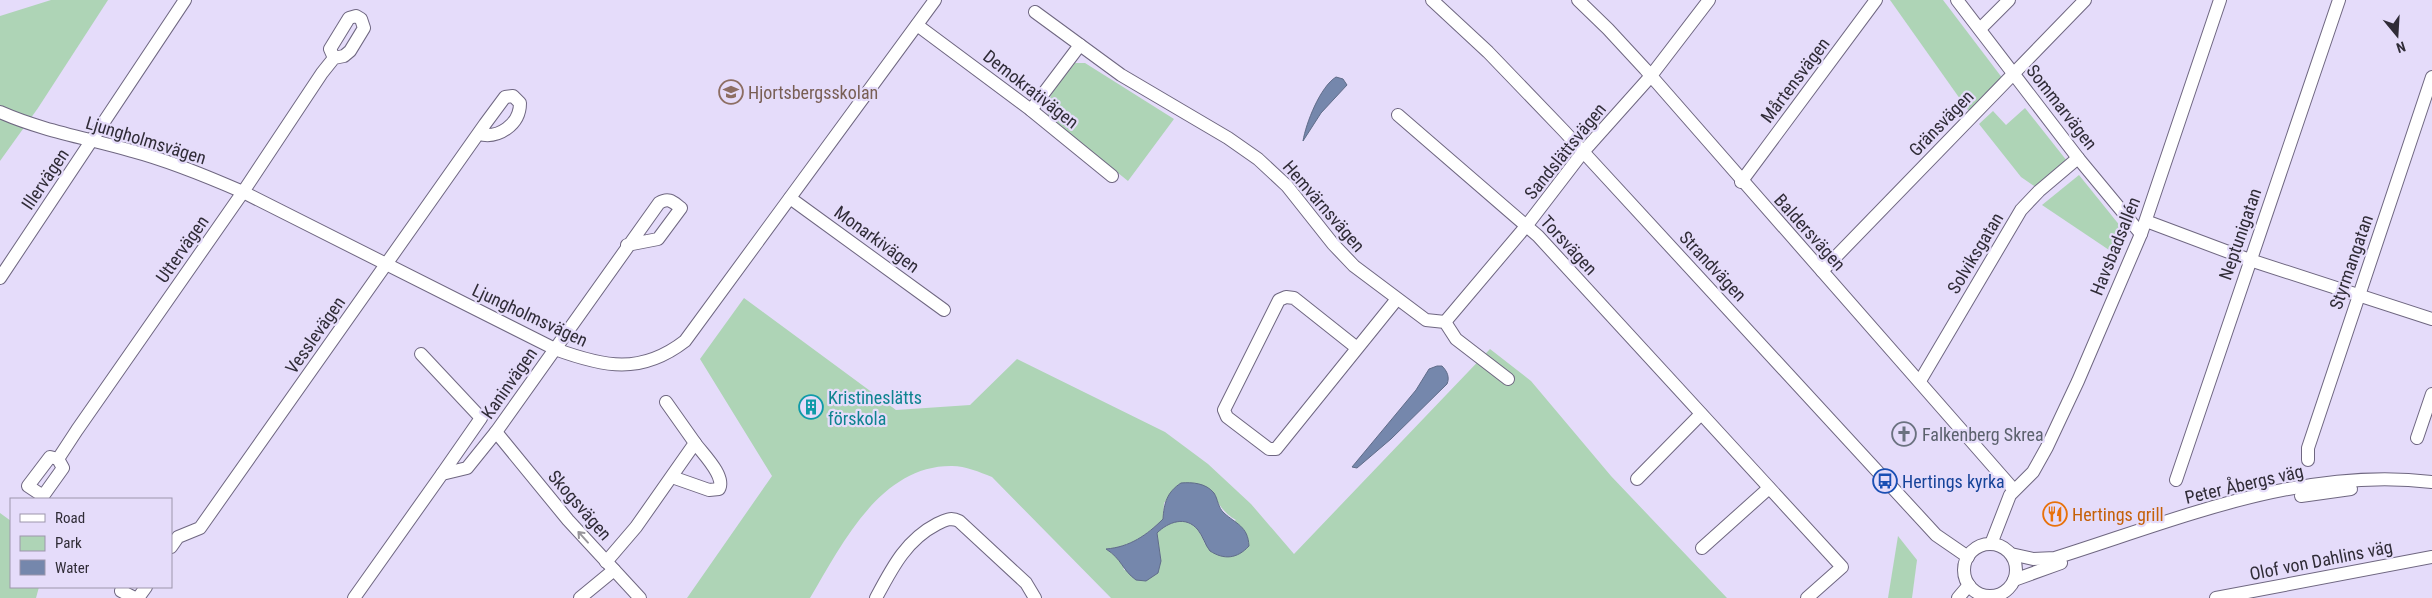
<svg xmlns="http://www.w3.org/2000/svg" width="2432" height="598" font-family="'Roboto Condensed',sans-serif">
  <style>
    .green { fill: #aed4b6; fill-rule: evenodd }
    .water { fill: #7587ac; stroke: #606c89 }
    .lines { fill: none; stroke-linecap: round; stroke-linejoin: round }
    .minor-casing { stroke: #6f6781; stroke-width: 14 }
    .minor { stroke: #fff; stroke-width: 12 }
    .oneway { stroke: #98969b }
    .labels { text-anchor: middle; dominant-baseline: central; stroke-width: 4.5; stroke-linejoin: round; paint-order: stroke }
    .street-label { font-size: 18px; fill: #302c37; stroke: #e5dcfa }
    .education-label { font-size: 18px; fill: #785e54; stroke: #e5dcfa; text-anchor: start }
    .culture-label { font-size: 18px; fill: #0d838f; stroke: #e5dcfa; text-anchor: start }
    .worship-label { font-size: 18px; fill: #5b616d; stroke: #e5dcfa; text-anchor: start }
    .transit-label { font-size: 18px; fill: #164399; stroke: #e5dcfa; text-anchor: start }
    .food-label { font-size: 18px; fill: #c56008; stroke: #e5dcfa; text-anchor: start }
  </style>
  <rect width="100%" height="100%" fill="#e5dcfa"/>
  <g class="green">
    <polygon points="51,0 108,0 38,108 0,161 0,16"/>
    <polygon points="1890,0 1943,0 2003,79 1970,113"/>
    <path d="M1075,63H1085L1174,119L1128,181L1050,118C1039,100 1065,78 1075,63Z"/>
    <polygon points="2025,108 2067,161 2037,188 2021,177 1979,124 1993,111 2006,125"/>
    <polygon points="2079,175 2125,232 2118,256 2042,205"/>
    <path d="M744,298L896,410L970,405L1017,359L1165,432L1208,464L1251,504L1294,554L1490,349L1531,381L1611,476L1727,598H1111L992,477C979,472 966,466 952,466C880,465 841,546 810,598H687L772,476L700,359ZM1181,483C1221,482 1209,505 1236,520L1205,544C1196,517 1176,515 1157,533L1161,561L1158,573L1124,570L1122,562L1107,549C1130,547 1147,535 1163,519L1164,503Z"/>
    <polygon points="0,513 11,521 11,587 39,587 36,598 0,598"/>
    <polygon points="1898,536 1917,560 1912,598 1888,598"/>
  </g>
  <g class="water">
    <path d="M1336,77L1343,79L1347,85L1321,113L1303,141C1306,123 1320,87 1336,77Z"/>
    <path d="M1437,366H1442C1447,371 1450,377 1447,384L1391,439L1357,468L1352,467L1416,390L1429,369Z"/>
    <path d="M1181,483C1192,482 1206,483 1214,493C1218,499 1218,508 1224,513C1236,524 1248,526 1249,546C1237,559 1224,560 1210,551C1205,545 1203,536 1198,530C1186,515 1168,522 1157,533L1161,561L1158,573L1146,581L1136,580C1122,570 1122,559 1106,549C1130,547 1147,535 1163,519C1164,503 1167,492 1181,483Z"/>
  </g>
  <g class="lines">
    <g class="minor-casing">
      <g id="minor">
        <polyline points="1432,0 1488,52 1564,131 1936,535 1968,557"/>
        <polyline points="1578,0 1608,29 1645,69 2014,490"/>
        <polyline points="1957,0 2078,158 2141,234"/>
        <polyline points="1035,12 1121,75 1228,138 1258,159 1287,186 1333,244 1354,266 1426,320 1445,322 1456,339 1508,379"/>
        <polyline points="917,25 1031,110 1112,176"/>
        <polyline points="1980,29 2009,0"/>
        <polyline points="1031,110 1080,45"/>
        <path d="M0,112C43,131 87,138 132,151C170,161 206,176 243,192L555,349C604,367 641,375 685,341L935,0"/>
        <polyline points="1398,115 1538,236 1842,567 1807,598"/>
        <polyline points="1741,182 1876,0"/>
        <polyline points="790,198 944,310"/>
        <polyline points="2146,221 2250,260 2432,319"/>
        <polyline points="1822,271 2085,0"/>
        <polyline points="0,278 185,0"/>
        <polyline points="1445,322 1527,225 1583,152 1650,77 1709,0"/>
        <polyline points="1357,348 1294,298 1286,297 1279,300 1224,410 1227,417 1269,449 1276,449 1397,299"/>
        <polyline points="421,354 481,418 442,474"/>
        <polyline points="1920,381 2021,210 2039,191 2078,158"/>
        <polyline points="496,432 568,520 640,598"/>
        <polyline points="2417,438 2432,394"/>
        <polyline points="58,459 50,457 28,486 43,496 63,468 58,459 77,430 243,192 322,73 334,58 344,56 350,51 364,28 361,19 356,16 349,18 330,49 334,58"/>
        <polyline points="2308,460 2308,448 2432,77"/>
        <path d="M672,477L709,490L719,489C726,476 703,454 695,443"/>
        <polyline points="1637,479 1701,414"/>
        <polyline points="2176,480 2339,0"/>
        <polyline points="2301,496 2351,489"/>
        <polyline points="1991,544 2010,495 2033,472 2047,447 2078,381 2141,234 2220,0"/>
        <circle cx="1990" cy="570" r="26"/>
        <path d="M171,547L178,537L200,528L485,124L505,97L513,96L520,103C520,125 498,139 479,134"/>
        <polyline points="1702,548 1769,488"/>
        <path d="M2011,554L2033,559L2055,558C2176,520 2302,466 2432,482"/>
        <polyline points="606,562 636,527 695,443 666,402"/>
        <polyline points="2014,580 2061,563"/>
        <polyline points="123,587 121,591 135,598"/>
        <polyline points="138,598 146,587"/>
        <path d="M354,598L442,474L467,468L496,432L659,203C669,197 673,202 681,208L658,239L627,245"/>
        <polyline points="580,598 614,570"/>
        <path d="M876,598C892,568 906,540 937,524C945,520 951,517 959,521L1026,583L1035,598"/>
        <polyline points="1958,598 1969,585"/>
        <polyline points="2216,598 2432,557"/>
      </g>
    </g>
    <use href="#minor" class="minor"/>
  </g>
  <defs><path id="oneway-shaft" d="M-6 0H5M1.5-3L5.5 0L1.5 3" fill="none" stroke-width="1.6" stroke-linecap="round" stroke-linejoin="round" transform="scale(1.25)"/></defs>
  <use class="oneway" href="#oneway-shaft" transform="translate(583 537) rotate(-132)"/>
  <defs>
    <g id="school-ring" transform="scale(1.25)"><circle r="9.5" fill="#e5dcfa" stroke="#8d6e63" stroke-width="1.5"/><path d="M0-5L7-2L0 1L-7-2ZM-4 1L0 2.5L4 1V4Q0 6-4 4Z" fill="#8d6e63"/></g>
    <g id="building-ring" transform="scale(1.25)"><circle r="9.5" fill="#e5dcfa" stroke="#0f9aa8" stroke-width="1.5"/><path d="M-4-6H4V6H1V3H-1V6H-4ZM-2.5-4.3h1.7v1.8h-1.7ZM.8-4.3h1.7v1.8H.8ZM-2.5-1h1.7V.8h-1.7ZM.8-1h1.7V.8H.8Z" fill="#0f9aa8"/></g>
    <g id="church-ring" transform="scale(1.25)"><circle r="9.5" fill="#e5dcfa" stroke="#6b7280" stroke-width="1.5"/><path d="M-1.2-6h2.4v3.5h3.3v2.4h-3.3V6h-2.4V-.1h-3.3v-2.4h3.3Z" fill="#6b7280"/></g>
    <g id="bus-ring" transform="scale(1.25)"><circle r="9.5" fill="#e5dcfa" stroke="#1a4fb4" stroke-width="1.5"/><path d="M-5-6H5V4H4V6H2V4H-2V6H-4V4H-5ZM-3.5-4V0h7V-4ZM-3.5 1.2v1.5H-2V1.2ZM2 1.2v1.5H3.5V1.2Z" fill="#1a4fb4"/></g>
    <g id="restaurant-ring" transform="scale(1.25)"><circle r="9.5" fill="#e5dcfa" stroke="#e8710a" stroke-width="1.5"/><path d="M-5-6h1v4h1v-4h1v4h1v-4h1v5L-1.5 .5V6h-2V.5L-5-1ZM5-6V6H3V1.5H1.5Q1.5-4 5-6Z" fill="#e8710a"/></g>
  </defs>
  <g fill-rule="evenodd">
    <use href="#school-ring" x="731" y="92"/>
    <use href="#building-ring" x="811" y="407"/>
    <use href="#church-ring" x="1904" y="434"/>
    <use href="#bus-ring" x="1885" y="481"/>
    <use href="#restaurant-ring" x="2055" y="514"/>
  </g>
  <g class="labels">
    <g class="street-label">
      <text transform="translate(1795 80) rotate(-53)">Mårtensvägen</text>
      <text transform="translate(1031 89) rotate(38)">Demokrativägen</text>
      <text transform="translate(2062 107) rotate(52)">Sommarvägen</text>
      <text transform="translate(1941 123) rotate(-46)">Gränsvägen</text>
      <text transform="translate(146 140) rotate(17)">Ljungholmsvägen</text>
      <text transform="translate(1565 151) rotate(-51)">Sandslättsvägen</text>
      <text transform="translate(45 179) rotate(-56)">Illervägen</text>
      <text transform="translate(1324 206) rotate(49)">Hemvärnsvägen</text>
      <text transform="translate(1810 232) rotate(48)">Baldersvägen</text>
      <text transform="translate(2240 234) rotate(-71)">Neptunigatan</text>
      <text transform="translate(877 239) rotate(36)">Monarkivägen</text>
      <text transform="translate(1569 245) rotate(47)">Torsvägen</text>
      <text transform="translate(2115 246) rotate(-68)">Havsbadsallén</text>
      <text transform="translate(182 249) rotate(-55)">Uttervägen</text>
      <text transform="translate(1975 253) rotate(-59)">Solviksgatan</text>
      <text transform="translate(2351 262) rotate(-71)">Styrmangatan</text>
      <text transform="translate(1713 266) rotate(47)">Strandvägen</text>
      <text transform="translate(530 315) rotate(25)">Ljungholmsvägen</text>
      <text transform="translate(315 335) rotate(-55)">Vesslevägen</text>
      <text transform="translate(509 383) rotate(-55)">Kaninvägen</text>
      <text transform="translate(2244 484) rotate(-13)">Peter Åbergs väg</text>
      <text transform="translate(580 505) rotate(49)">Skogsvägen</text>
      <text transform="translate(2321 560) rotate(-11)">Olof von Dahlins väg</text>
    </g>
    <g class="education-label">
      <text x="748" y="92">Hjortsbergsskolan</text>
    </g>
    <g class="culture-label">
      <text x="828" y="397">Kristineslätts<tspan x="828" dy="21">förskola</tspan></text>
    </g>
    <g class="worship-label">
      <text x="1922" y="434">Falkenberg Skrea</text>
    </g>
    <g class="transit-label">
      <text x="1902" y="481">Hertings kyrka</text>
    </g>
    <g class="food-label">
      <text x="2072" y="514">Hertings grill</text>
    </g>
  </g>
  <rect x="10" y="498" width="162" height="90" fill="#e5dcfa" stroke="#9d96ac"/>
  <rect x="20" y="514" width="25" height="8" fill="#ffffff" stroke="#9d96ac"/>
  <text x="55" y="523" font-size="15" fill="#302c37">Road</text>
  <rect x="20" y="536" width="25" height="15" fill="#aed4b6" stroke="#9d96ac"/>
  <text x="55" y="548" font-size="15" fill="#302c37">Park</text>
  <rect x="20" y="560" width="25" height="15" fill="#7587ac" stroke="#9d96ac"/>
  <text x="55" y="573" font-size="15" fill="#302c37">Water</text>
  <g transform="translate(2397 35) rotate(162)" stroke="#e5dcfa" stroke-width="4" paint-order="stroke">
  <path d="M0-4L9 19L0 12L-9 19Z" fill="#302c37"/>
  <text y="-8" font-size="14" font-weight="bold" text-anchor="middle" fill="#302c37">N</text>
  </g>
</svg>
